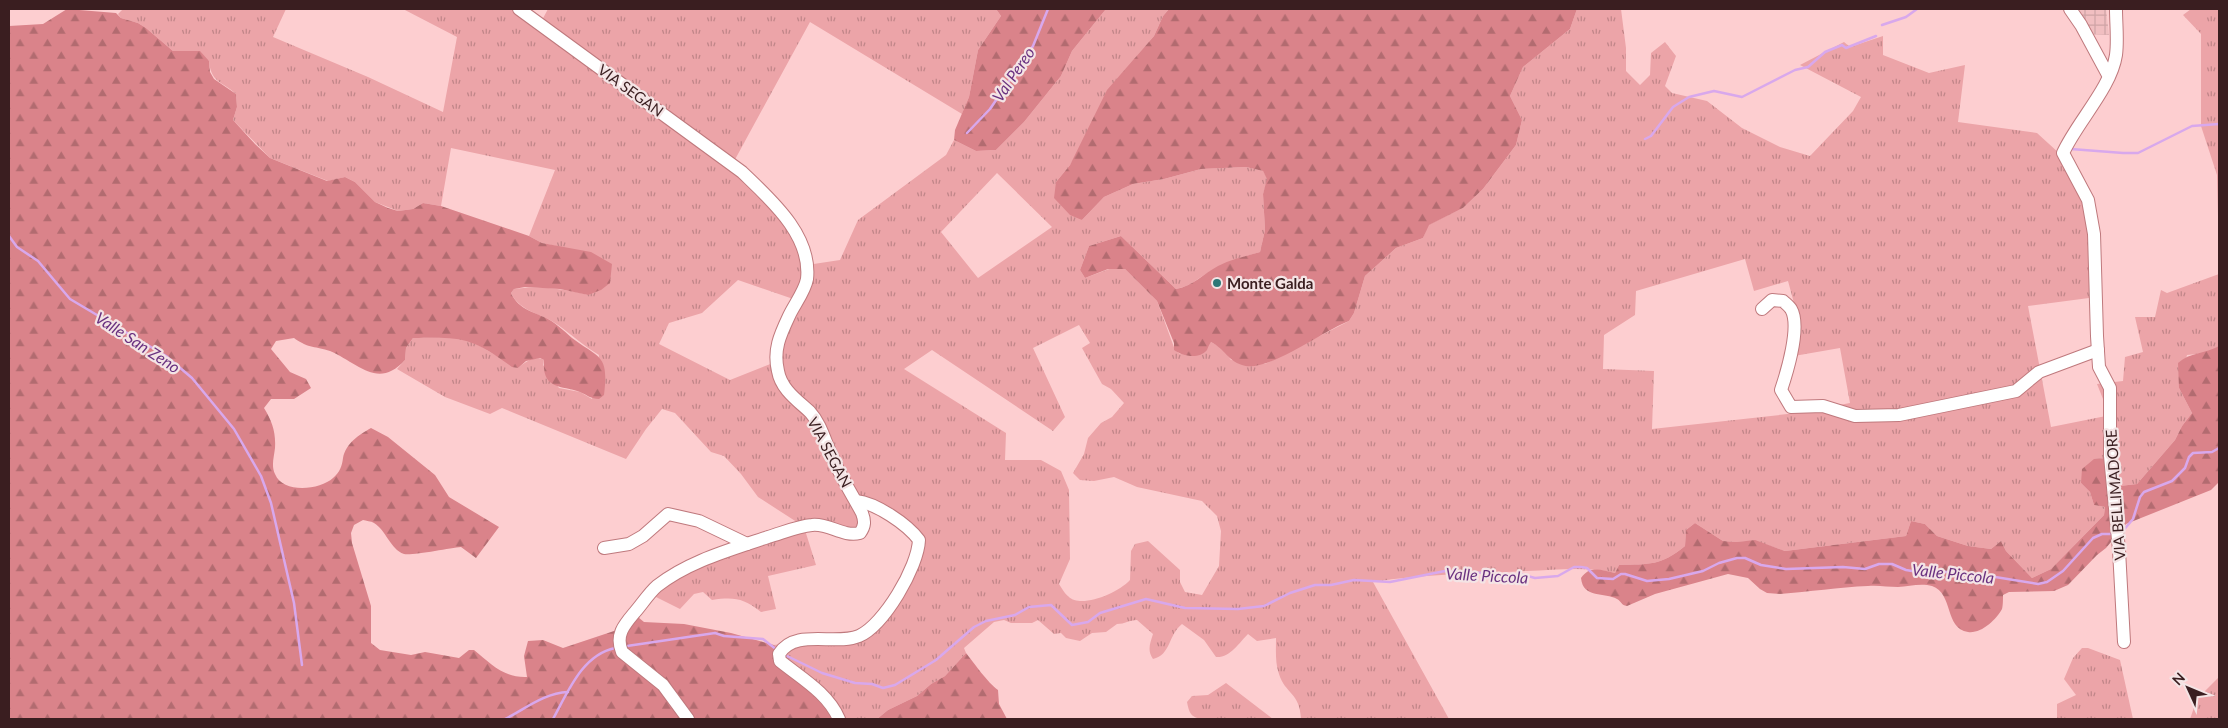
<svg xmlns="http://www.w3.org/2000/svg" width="2228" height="728" font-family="Lato,sans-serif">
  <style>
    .industrial { fill: url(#industrial-grid) }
    .grass { fill: url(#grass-tufts); fill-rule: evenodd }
    .forest { fill: url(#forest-firs) }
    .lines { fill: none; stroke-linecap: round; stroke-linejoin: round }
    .stream { stroke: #d8a8ec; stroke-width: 2.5 }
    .minor-casing { stroke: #bf797d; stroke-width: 14 }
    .minor { stroke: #fff; stroke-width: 12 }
    .poi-dot { fill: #2d7777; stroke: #f4e4e5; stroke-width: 2 }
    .labels { text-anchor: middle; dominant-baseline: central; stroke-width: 4.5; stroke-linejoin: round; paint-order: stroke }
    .street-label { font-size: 15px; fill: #3a1e20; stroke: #f4e4e5 }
    .poi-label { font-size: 15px; font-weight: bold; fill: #3a1e20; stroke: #f4e4e5; text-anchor: start }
    .water-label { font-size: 16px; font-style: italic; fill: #6a3180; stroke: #f4e4e5 }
  </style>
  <defs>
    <pattern id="industrial-grid" width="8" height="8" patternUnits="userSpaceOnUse" patternTransform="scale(1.25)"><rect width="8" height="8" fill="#f1bfc1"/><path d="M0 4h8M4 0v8" fill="none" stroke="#cfa4a6"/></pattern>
    <pattern id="grass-tufts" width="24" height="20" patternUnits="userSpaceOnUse" patternTransform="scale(1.25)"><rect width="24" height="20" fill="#eca4a8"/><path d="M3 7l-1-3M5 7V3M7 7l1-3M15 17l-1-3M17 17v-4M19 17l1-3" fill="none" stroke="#c08588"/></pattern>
    <pattern id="forest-firs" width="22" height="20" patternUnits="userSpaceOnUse" patternTransform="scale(1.25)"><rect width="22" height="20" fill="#da838a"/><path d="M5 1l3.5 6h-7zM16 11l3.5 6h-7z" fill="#b26b70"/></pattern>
  </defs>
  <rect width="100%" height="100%" fill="#fdced0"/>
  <polygon class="industrial" points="2080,9 2106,9 2109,35 2080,34"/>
  <g class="grass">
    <path d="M123,9H286L273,37L368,77L443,112L457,37L403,9H522L541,22L548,9H996L1001,16L978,50L969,97L962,114L810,22L732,165L777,208L807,265L840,260L858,220L946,155L954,140L976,151L996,150L1024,122L1061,76L1072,51L1106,9H1169L1163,16L1154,36L1136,57L1070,165L1056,182L1082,220L1104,197L1133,184L1164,179L1201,169L1246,167L1263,171L1268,179L1263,194L1265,230L1260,252C1241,257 1222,264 1204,275C1193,282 1190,286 1176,289L1121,236L1089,246L1080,270L1085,278L1109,269H1125L1157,301L1175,350L1180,354L1211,342L1222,348L1231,360L1265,364L1349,321L1354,313L1365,276L1396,248L1423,238L1428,225L1463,208L1483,189L1516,145L1522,120L1510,96L1523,67L1570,29L1577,9H1621L1626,48V71L1640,85L1650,75L1651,53L1665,42L1676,56L1665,86L1672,93L1707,101L1742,128L1780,147L1810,156L1853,111L1861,97L1800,65L1844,42L1850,47L1883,36V55L1929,73L1965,65L1958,122L2037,133L2071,164L2097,227L2089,298L2028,306L2051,427L2106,416L2105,404L2097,384L2123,381L2125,357L2143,352L2135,317H2155L2161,290L2167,293L2219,274V346L2207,353L2187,355L2179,388L2192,413L2182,426L2175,440L2137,484L2110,487L2081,483L2090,492L2094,505L2105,507L2104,515L2051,569L2032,578L2006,551L2001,541L1991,549L1968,546L1937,536L1925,524L1911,521L1906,536L1785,551L1755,541L1737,542L1723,541L1695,523L1686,530L1685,546C1661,566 1649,564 1619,565L1615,573C1585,566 1557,570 1527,571C1475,574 1424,574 1373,582L1449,719H1301C1300,692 1285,694 1279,674C1275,663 1276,650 1276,638L1257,641L1248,634C1239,643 1230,658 1216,657L1204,640L1182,624C1168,635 1171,655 1153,659C1147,650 1150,644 1153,634L1137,620C1129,620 1125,624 1117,624L1106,632L1092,633L1080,641L1066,638L1061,633L1054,634L1038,620L1032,623H1011L1004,620L994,622L964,648L966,653L945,676L931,684L917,696L888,710L877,719H839L774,645L859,632L884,604L910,565L912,540L900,522L860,501V531L804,527L816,565L768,576L776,609L761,612C743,598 734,597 712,600L703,592L694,594L680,609L650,594L678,572L803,526L758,497L741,474L724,456L711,452L675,413L662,409L646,429L626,459L502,408L490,414L445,397L397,369L405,360L406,348L413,338L453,337L473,342L518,368C525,362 535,355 544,360L543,365L559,388L580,392L592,399L599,355C584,346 572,335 558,325C542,313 521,313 511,293L514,289C535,285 568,289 588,295L556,246L542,243L529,236L555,170L451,148L441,206L423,203L413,209L398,211L375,202L355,182L345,177L328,181L270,158L233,120L237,107L236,94C222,81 211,83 209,61L189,51H173L146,28L138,23L121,18L118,14ZM997,173L1052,227L978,278L941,232ZM1745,259L1754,291L1788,281L1800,325L1794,356L1840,348L1850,403L1797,413L1652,429L1654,371L1603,369L1604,335L1635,315L1636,291ZM738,280L799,301L773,363L730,380L659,344L669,323L702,313ZM1079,325L1090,343L1082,348L1102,384L1111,389L1124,403L1112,417L1101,423L1088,438L1084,454L1073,473L1080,480L1094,481L1114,477L1137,487L1202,501L1217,516L1221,531L1219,566L1202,595L1185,592L1180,582V570L1148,541L1135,544L1131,551L1130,580C1120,591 1095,602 1080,601C1069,601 1064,592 1059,584L1070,559L1069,490L1061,471L1041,460H1005L1006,433L904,369L932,350L1053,431L1065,417L1033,348Z"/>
    <polygon points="2191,9 2219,9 2219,257 2217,175 2201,126 2201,34 2183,15"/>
    <polygon points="2082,648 2088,648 2120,660 2133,719 2057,719 2057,704 2076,695 2064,679 2073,658"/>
    <polygon points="2219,677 2219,719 2190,719 2197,699"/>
    <path d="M1226,683L1273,719H1201C1191,717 1189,713 1187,702L1192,696L1208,695Z"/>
  </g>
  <g class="forest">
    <path d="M67,9L116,13L121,18L138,23L146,28L173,51H200L209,61L210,72L214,79L236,94L237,107L233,120L255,144L270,158L327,181L345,177L355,182L375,202L388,208L398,211L413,209L423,203L441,206L529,236L542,243L591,252L612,264L610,283L601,290L588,295L560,289L525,287L514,289L511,293C518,308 530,311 544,317C555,322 563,330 572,338C600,359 609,354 604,395L599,399C591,399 587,395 580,392C560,385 542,390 544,360L540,358L526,361L518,368L512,367C471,337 463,337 413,338L406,348L405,360C378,390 358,363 330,351C316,346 309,349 294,338L276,341L271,349L290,372L306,379L311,388L294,399H271L264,408C272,421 276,432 275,448C274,457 271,466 275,474C283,494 320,490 333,478C340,472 342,466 343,458C346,443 359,435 371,428L388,437L435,475L449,497L499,527L476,558L461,547C450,548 411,556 404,554C390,549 386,530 374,523C371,521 366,521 363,520L354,525L351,533L352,543L371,606V643L380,650L411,655L425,652L459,658L469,650H474C491,664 504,678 527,677L524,656L528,641L543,640L563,648L620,629L633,613L644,622L684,624L731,633L774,645L839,719H9V26L43,24Z"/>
    <polygon points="996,9 1106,9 1072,51 1061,76 1024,122 996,150 976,151 954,140 955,130 969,97 978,50 1001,16"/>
    <path d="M1169,9H1577L1570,29L1523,67L1510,96L1522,120L1516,145L1483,189L1463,208L1429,225L1423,238L1396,248L1365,276L1354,313L1349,321C1324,330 1267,374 1242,365C1227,360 1226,350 1211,342C1209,345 1208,347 1207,350C1199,360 1182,356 1174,350V343L1157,301L1125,269H1108L1085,278L1080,270L1089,246L1121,236L1176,289C1193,286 1203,274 1218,266C1232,259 1246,256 1260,252L1265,230L1263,194L1267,179L1263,171L1246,167L1201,169L1164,179L1133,184L1104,197L1082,220L1070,215L1054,198L1056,182L1070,165L1107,90L1154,36L1163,16Z"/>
    <path d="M2219,346V482L2211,490L2126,524L2106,548L2097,555L2068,585L2054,591L2009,592L2003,595C2003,599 2003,606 2002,609C1996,620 1981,634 1968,632C1944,628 1954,594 1932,586C1922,583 1909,586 1898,587C1888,587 1878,585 1868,586C1839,587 1809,592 1780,594L1767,593L1760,589L1748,578L1728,574L1655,594L1627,606C1621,605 1622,602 1617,599C1605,592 1583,599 1581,578C1590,565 1601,570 1615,573L1619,565C1649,564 1661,566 1685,546L1686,530L1695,523L1723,541L1737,542L1755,540L1785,551L1906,536L1911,521L1925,524L1937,536L1968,546L1991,549L2001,541L2006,551L2032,578L2051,569L2104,515L2105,507L2094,505L2090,492L2081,483L2082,469L2094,459L2112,458L2111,487L2137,484L2175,440L2182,426L2192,413L2179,388L2178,363C2190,352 2205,354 2219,346Z"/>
    <path d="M966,653C974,663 988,683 998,690L999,704L1007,719H877L888,710L917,696L931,684L945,676Z"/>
  </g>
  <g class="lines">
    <g class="stream">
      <polyline points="1882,25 1906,17 1917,9"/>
      <polyline points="967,133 990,109 1033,46 1048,9"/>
      <polyline points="1645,139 1651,136 1673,107 1689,97 1714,91 1742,97 1795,70 1808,67 1825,52 1842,45 1846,48 1876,36"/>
      <polyline points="2071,149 2123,153 2138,153 2192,126 2219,124"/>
      <polyline points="9,236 17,247 38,261 70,299 166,356 192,378 234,429 261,476 271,503 294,603 302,665"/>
      <polyline points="2122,532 2133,519 2140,497 2144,492 2172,481 2185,468 2189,457 2193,453 2212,452 2219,448"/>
      <polyline points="627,646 715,633 724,636 763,639 777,650"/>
      <polyline points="785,655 822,673 855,683 872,684 883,688 895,685 936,660 974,627 986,621 1015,615 1029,607 1051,605 1072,625 1088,622 1100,613 1146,599 1185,608 1238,609 1264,606 1290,593 1315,585 1331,585 1354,580 1390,582 1445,571 1485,573 1492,577 1520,574 1535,578 1558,576 1574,567 1581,567 1587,568 1597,578 1613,579 1621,574 1625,574 1647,581 1669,579 1703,571 1719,563 1737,558 1745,558 1761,565 1786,569 1843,567 1865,569 1879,564 1892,564 1906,570 1918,572 1936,571 1989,576 2038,584 2047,582 2063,571 2093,538 2102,534 2113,534"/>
      <path d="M505,719C525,709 544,693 568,692"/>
      <path d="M553,719C568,692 582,655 615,648"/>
    </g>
    <g class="minor-casing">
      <g id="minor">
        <path d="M519,9L742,172C770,199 812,235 807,279C805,291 794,305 789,316C780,335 773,350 778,371C781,389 797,400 810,412C821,424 825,442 832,456C840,476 852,494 862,513C865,521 865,526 860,533C842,537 829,523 812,525C798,526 782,533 768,537C730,550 689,561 657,586C649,593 642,604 635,612C624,625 615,635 622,652L663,685L688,719"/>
        <polyline points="2070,9 2081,25 2108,75"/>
        <path d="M2116,9C2116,24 2118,40 2116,55C2111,88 2077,122 2063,153L2088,200L2094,234L2097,336L2099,367L2110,388V456L2119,550L2124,642"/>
        <path d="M1762,309L1772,300L1783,301C1785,303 1789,306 1791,309C1801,326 1787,372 1781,390L1791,407L1823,406L1855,416L1899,415L2016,391L2039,372L2098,350"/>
        <polyline points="604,548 629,544 643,536 668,514 699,521 747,544"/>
        <path d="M839,719C828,693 801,678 780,661L779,654C795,628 835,646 859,636C884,625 918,567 919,540C907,524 876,503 856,501"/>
      </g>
    </g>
    <use href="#minor" class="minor"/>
  </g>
  <circle class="poi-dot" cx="1217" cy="283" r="5"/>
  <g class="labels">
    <g class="street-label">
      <text transform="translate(631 90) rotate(36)">VIA SEGAN</text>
      <text transform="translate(830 452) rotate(62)">VIA SEGAN</text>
      <text transform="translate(2115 495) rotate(-94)">VIA BELLIMADORE</text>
    </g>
    <g class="poi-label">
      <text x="1227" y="283">Monte Galda</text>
    </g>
    <g class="water-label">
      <text transform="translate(1013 74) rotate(-56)">Val Pereo</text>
      <text transform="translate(138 342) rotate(33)">Valle San Zeno</text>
      <text transform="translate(1953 573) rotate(6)">Valle Piccola</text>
      <text transform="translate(1487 575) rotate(3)">Valle Piccola</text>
    </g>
  </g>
  <rect width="2228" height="728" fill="none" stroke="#3a1e20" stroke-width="20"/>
  <g transform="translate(2188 688) rotate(314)" stroke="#f4e4e5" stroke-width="4" paint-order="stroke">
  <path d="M0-4L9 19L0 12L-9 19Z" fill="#3a1e20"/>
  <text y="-8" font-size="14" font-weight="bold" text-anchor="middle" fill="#3a1e20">N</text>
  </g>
</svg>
